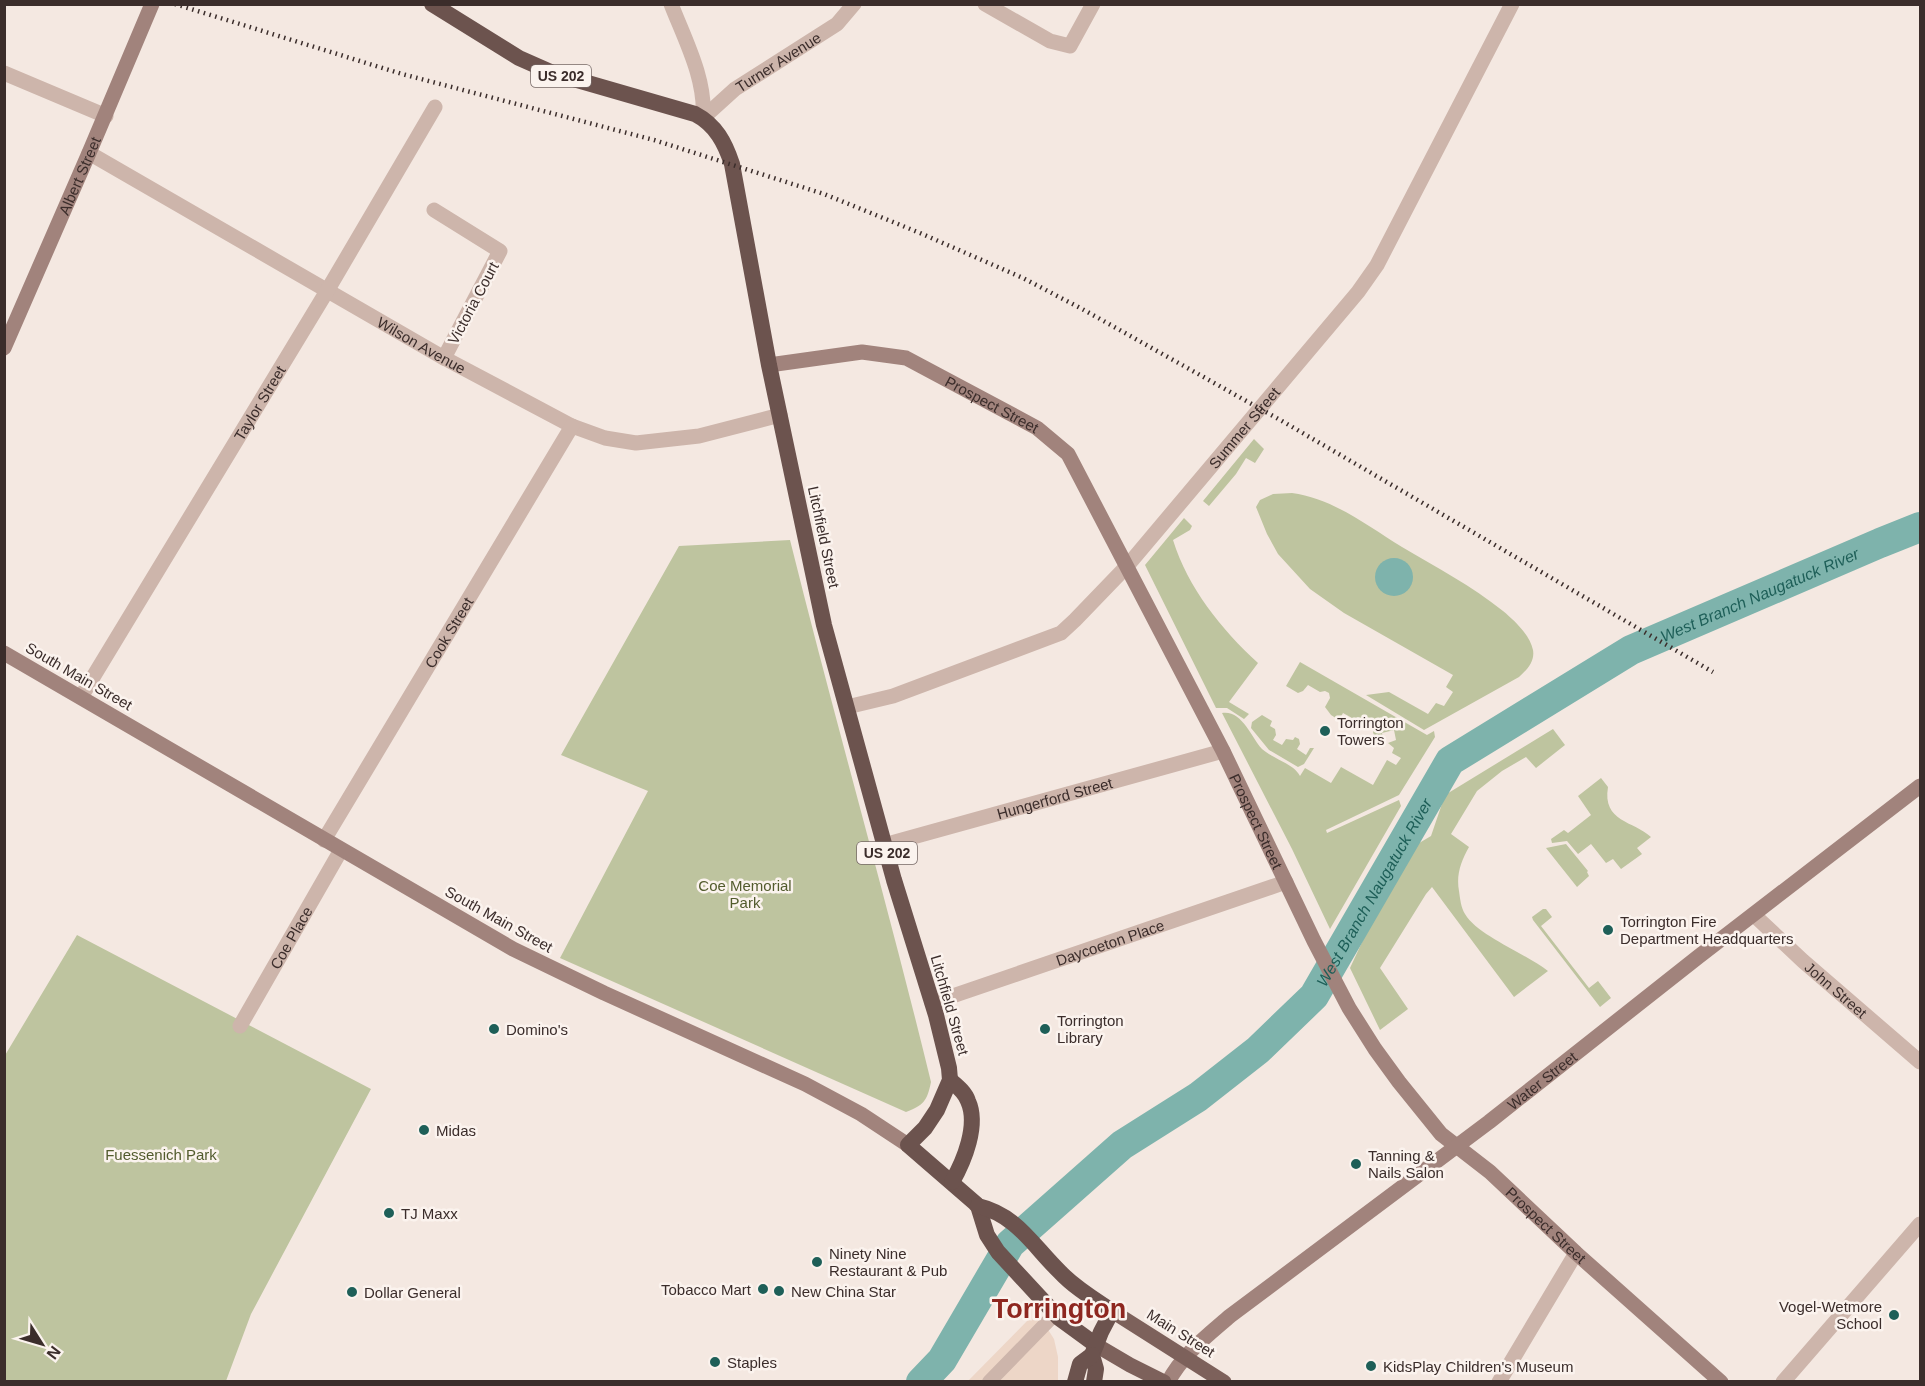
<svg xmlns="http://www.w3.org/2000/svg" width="1925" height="1386" font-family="Helvetica,sans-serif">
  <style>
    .green { fill: #bec49f }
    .plaza { fill: #edd6c7 }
    .water { fill: #7eb3ac }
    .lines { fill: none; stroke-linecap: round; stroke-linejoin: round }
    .river { stroke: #7eb3ac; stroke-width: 30 }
    .pedestrian { stroke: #cdb5ab; stroke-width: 14 }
    .minor { stroke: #cdb5ab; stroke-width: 15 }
    .tertiary { stroke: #cdb5ab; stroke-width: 15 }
    .secondary { stroke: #a1837c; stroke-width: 15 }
    .primary { stroke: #7d615b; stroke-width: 15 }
    .trunk { stroke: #6c534e; stroke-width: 16 }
    .rail { stroke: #3b2d2b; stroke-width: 4.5; stroke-dasharray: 1.5 4.5; stroke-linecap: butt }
    .poi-dot { fill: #1e5f58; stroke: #fbf3ee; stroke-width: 2 }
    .labels { text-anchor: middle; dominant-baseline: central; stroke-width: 5; stroke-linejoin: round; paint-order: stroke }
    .shield { fill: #fbf3ee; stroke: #756866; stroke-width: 1.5 }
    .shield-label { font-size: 14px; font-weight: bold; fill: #3b2d2b }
    .street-label { font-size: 15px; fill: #3b2d2b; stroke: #fbf3ee }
    .poi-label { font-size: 15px; fill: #3b2d2b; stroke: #fbf3ee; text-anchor: start }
    .park-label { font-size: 15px; fill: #525b2d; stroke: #fbf3ee }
    .water-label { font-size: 16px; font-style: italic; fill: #1e5f58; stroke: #fbf3ee }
    .town-label { font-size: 27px; font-weight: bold; fill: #8e2720; stroke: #fbf3ee }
  </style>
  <rect width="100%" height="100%" fill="#f4e8e1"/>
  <g class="green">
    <polygon points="1254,439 1264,449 1255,463 1246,458 1236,474 1209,506 1203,501"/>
    <path d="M1292,493C1332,498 1368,526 1402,547C1436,567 1472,586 1503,611C1514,620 1530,635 1533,650C1535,661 1527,670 1519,677L1424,730L1366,695L1389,692L1428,714L1436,703L1444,706L1453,692L1446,687L1453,675L1344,613L1310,589L1278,554L1267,534L1256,507L1260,500L1273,494Z"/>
    <path d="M1184,518L1192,526L1190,530L1173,540C1188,588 1221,629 1258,663L1229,702L1249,714L1244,719L1227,708H1216L1145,565Z"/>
    <path d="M790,540C835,721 887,901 931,1082C927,1101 924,1105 906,1112L560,958L648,791L561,755L679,546Z"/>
    <path d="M1300,662L1427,735L1434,731L1435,737L1399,795L1326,830L1327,833L1399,800L1401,806L1330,929L1292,849L1222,713C1242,710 1251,737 1262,749C1273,759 1293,763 1300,776L1305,768L1331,783L1341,767L1373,785L1387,760L1396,765L1401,758L1392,753L1394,748L1388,743L1396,740L1394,730L1382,733L1383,737L1378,740L1375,739L1373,732L1376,727L1367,722L1363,728L1356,727L1355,729L1349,722L1352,718L1343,713L1339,720L1331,715L1325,707L1330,698L1329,693L1325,691L1320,692L1308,685L1303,691L1298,693L1286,686Z"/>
    <polygon points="1262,715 1272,721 1270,726 1275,729 1276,735 1273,740 1282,745 1286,739 1293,740 1295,737 1299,739 1300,744 1297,749 1306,755 1310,748 1314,748 1304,764 1298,767 1269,750 1251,728 1252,722"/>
    <path d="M1553,729L1565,745L1536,768L1526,757L1502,771L1477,791L1451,834L1469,847C1461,861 1456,875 1459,891C1460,898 1461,908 1465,914C1478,936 1527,954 1548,971L1514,997L1432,887L1426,894L1380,968L1408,1009L1380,1030L1350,968L1404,852L1431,836L1445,795Z"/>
    <path d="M1601,778L1608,787C1602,822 1634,821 1651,837L1637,848L1642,854L1621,869L1613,859L1606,863L1591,844L1578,854L1567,841L1552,843L1551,839L1564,830L1568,833L1591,815L1578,796Z"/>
    <polygon points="1566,844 1588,871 1587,872 1589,876 1577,887 1546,848"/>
    <polygon points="1543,909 1546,909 1552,917 1541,926 1589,988 1598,981 1611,998 1600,1007 1533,920 1532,917"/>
    <polygon points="77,935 371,1089 251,1314 226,1381 5,1381 4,1057"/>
  </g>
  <polygon class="plaza" points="1036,1316 1047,1328 1054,1339 1058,1357 1058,1381 967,1382 1029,1319 1031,1321"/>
  <circle class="water" cx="1394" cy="577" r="19"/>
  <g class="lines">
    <path class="river" id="s1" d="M921,1382L942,1360L1010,1244L1122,1145L1198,1097L1258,1050L1314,996L1450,761L1631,650L1880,543L1920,527"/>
    <polyline class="pedestrian" points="989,1382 1055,1314"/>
    <g class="minor">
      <polyline points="985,4 1050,41 1070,46 1093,4"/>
      <polyline points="4,73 106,116"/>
      <path id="s2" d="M703,118L735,89L837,24L854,4"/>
      <path id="s3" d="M89,153L444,358L572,426L605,438L636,443L699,436L780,415"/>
      <polyline points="434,210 500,251 444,358"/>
      <path id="s4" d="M81,697L327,291L435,107"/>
      <path id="s5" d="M847,707L893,696L1061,633L1075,620L1128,565L1358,292L1377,265L1512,4"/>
      <path id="s6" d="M324,840L572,426"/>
      <path id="s7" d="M884,845L1223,751"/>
      <path id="s8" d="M1754,915L1803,961L1920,1062"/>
      <path id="s9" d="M932,1003L1286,882"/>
      <path id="s10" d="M240,1026L341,850"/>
      <polyline points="1499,1382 1576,1253"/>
      <polyline points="1783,1382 1920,1224"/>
    </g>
    <path class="tertiary" d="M671,4C685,40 706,79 703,118"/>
    <g class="secondary">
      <path id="s11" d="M4,348L89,153L152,4"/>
      <path id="s12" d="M769,365L862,352L906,358L1037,428L1068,454L1223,751L1314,941L1349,1008L1375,1049L1399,1082L1441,1134L1490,1172L1576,1253L1721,1382"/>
      <polyline points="4,653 513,949 604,993 805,1084 861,1114 908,1145"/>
      <path id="s13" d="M1168,1382C1183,1354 1207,1336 1230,1316L1489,1122L1698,957L1920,786"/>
    </g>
    <g class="primary">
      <polyline points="1112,1311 1224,1382"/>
      <polyline points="1096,1345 1130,1365 1164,1382"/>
    </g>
    <g class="trunk">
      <path d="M432,4L519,58L553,73L695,114C716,125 725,143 732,164L769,365L824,625L894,880L936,1015L949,1068L950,1080L937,1110L925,1128L908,1145L975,1203L978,1206L987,1235L998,1252L1059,1318L1096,1345"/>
      <path d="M950,1080C957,1086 965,1092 968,1101C979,1125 964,1161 952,1182"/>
      <path d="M978,1206C1017,1215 1033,1246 1060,1272C1075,1288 1094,1299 1112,1311L1101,1332L1092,1355L1096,1369L1094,1382"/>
      <polyline points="1075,1382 1080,1364 1092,1355"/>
    </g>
    <polyline class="rail" points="175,4 402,74 654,140 824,194 920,233 1023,278 1084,310 1282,421 1713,672"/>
  </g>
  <g class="poi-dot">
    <circle cx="1325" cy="731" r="6"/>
    <circle cx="1608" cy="930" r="6"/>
    <circle cx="494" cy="1029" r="6"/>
    <circle cx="1045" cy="1029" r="6"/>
    <circle cx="424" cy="1130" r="6"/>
    <circle cx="1356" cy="1164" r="6"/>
    <circle cx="389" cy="1213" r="6"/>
    <circle cx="817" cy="1262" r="6"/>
    <circle cx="763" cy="1289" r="6"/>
    <circle cx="779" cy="1291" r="6"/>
    <circle cx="352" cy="1292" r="6"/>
    <circle cx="1894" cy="1315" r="6"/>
    <circle cx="715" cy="1362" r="6"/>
    <circle cx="1371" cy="1366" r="6"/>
  </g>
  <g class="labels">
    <g class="shield">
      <rect x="531" y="65" width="60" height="22" rx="4.5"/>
      <rect x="857" y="842" width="60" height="22" rx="4.5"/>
    </g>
    <g class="shield-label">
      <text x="561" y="76">US 202</text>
      <text x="887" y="853">US 202</text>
    </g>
    <g class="street-label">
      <text stroke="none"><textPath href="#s2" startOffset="94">Turner Avenue</textPath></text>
      <text stroke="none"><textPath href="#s11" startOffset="188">Albert Street</textPath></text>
      <text transform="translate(473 303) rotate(-62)">Victoria Court</text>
      <text stroke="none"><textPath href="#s3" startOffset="384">Wilson Avenue</textPath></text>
      <text stroke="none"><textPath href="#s4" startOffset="344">Taylor Street</textPath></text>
      <text stroke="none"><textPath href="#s12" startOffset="236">Prospect Street</textPath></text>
      <text stroke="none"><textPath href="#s5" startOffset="502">Summer Street</textPath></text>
      <text transform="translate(824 537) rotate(78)">Litchfield Street</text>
      <text stroke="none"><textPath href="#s6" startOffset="242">Cook Street</textPath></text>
      <text transform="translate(79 676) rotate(30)">South Main Street</text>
      <text stroke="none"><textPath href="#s7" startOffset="177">Hungerford Street</textPath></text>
      <text stroke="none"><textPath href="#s12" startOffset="740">Prospect Street</textPath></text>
      <text transform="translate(499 919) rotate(29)">South Main Street</text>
      <text stroke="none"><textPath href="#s10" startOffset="102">Coe Place</textPath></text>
      <text stroke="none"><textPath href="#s9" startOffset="188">Daycoeton Place</textPath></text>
      <text stroke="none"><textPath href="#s8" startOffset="111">John Street</textPath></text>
      <text transform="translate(950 1005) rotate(74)">Litchfield Street</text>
      <text stroke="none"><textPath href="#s13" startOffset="482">Water Street</textPath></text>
      <text stroke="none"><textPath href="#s12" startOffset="1244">Prospect Street</textPath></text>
      <text transform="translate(1181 1333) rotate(32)">Main Street</text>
    </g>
    <g class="poi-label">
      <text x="1337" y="722">Torrington<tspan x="1337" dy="17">Towers</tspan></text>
      <text x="1620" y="921">Torrington Fire<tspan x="1620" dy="17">Department Headquarters</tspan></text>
      <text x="1057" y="1020">Torrington<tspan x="1057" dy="17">Library</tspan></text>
      <text x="506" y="1029">Domino's</text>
      <text x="436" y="1130">Midas</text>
      <text x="1368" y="1155">Tanning &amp;<tspan x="1368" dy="17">Nails Salon</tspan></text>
      <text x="401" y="1213">TJ Maxx</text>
      <text x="829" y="1253">Ninety Nine<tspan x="829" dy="17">Restaurant &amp; Pub</tspan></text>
      <text x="751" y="1289" text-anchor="end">Tobacco Mart</text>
      <text x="791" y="1291">New China Star</text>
      <text x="364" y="1292">Dollar General</text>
      <text x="1882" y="1306" text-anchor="end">Vogel-Wetmore<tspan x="1882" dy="17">School</tspan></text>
      <text x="727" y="1362">Staples</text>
      <text x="1383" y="1366">KidsPlay Children's Museum</text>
    </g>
    <g class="park-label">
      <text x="745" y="885">Coe Memorial<tspan x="745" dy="17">Park</tspan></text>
      <text x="161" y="1154">Fuessenich Park</text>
    </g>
    <g class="water-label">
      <text stroke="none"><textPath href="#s1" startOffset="1182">West Branch Naugatuck River</textPath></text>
      <text stroke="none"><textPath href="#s1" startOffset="678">West Branch Naugatuck River</textPath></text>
    </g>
    <g class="town-label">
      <text x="1059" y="1309">Torrington</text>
    </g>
  </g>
  <rect width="1925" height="1386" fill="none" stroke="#3b2d2b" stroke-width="12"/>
  <g transform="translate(42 1344) rotate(127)" stroke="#fbf3ee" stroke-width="4.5" paint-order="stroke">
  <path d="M0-4.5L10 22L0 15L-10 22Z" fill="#3b2d2b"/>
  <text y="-9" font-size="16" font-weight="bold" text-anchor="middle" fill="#3b2d2b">N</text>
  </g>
</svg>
